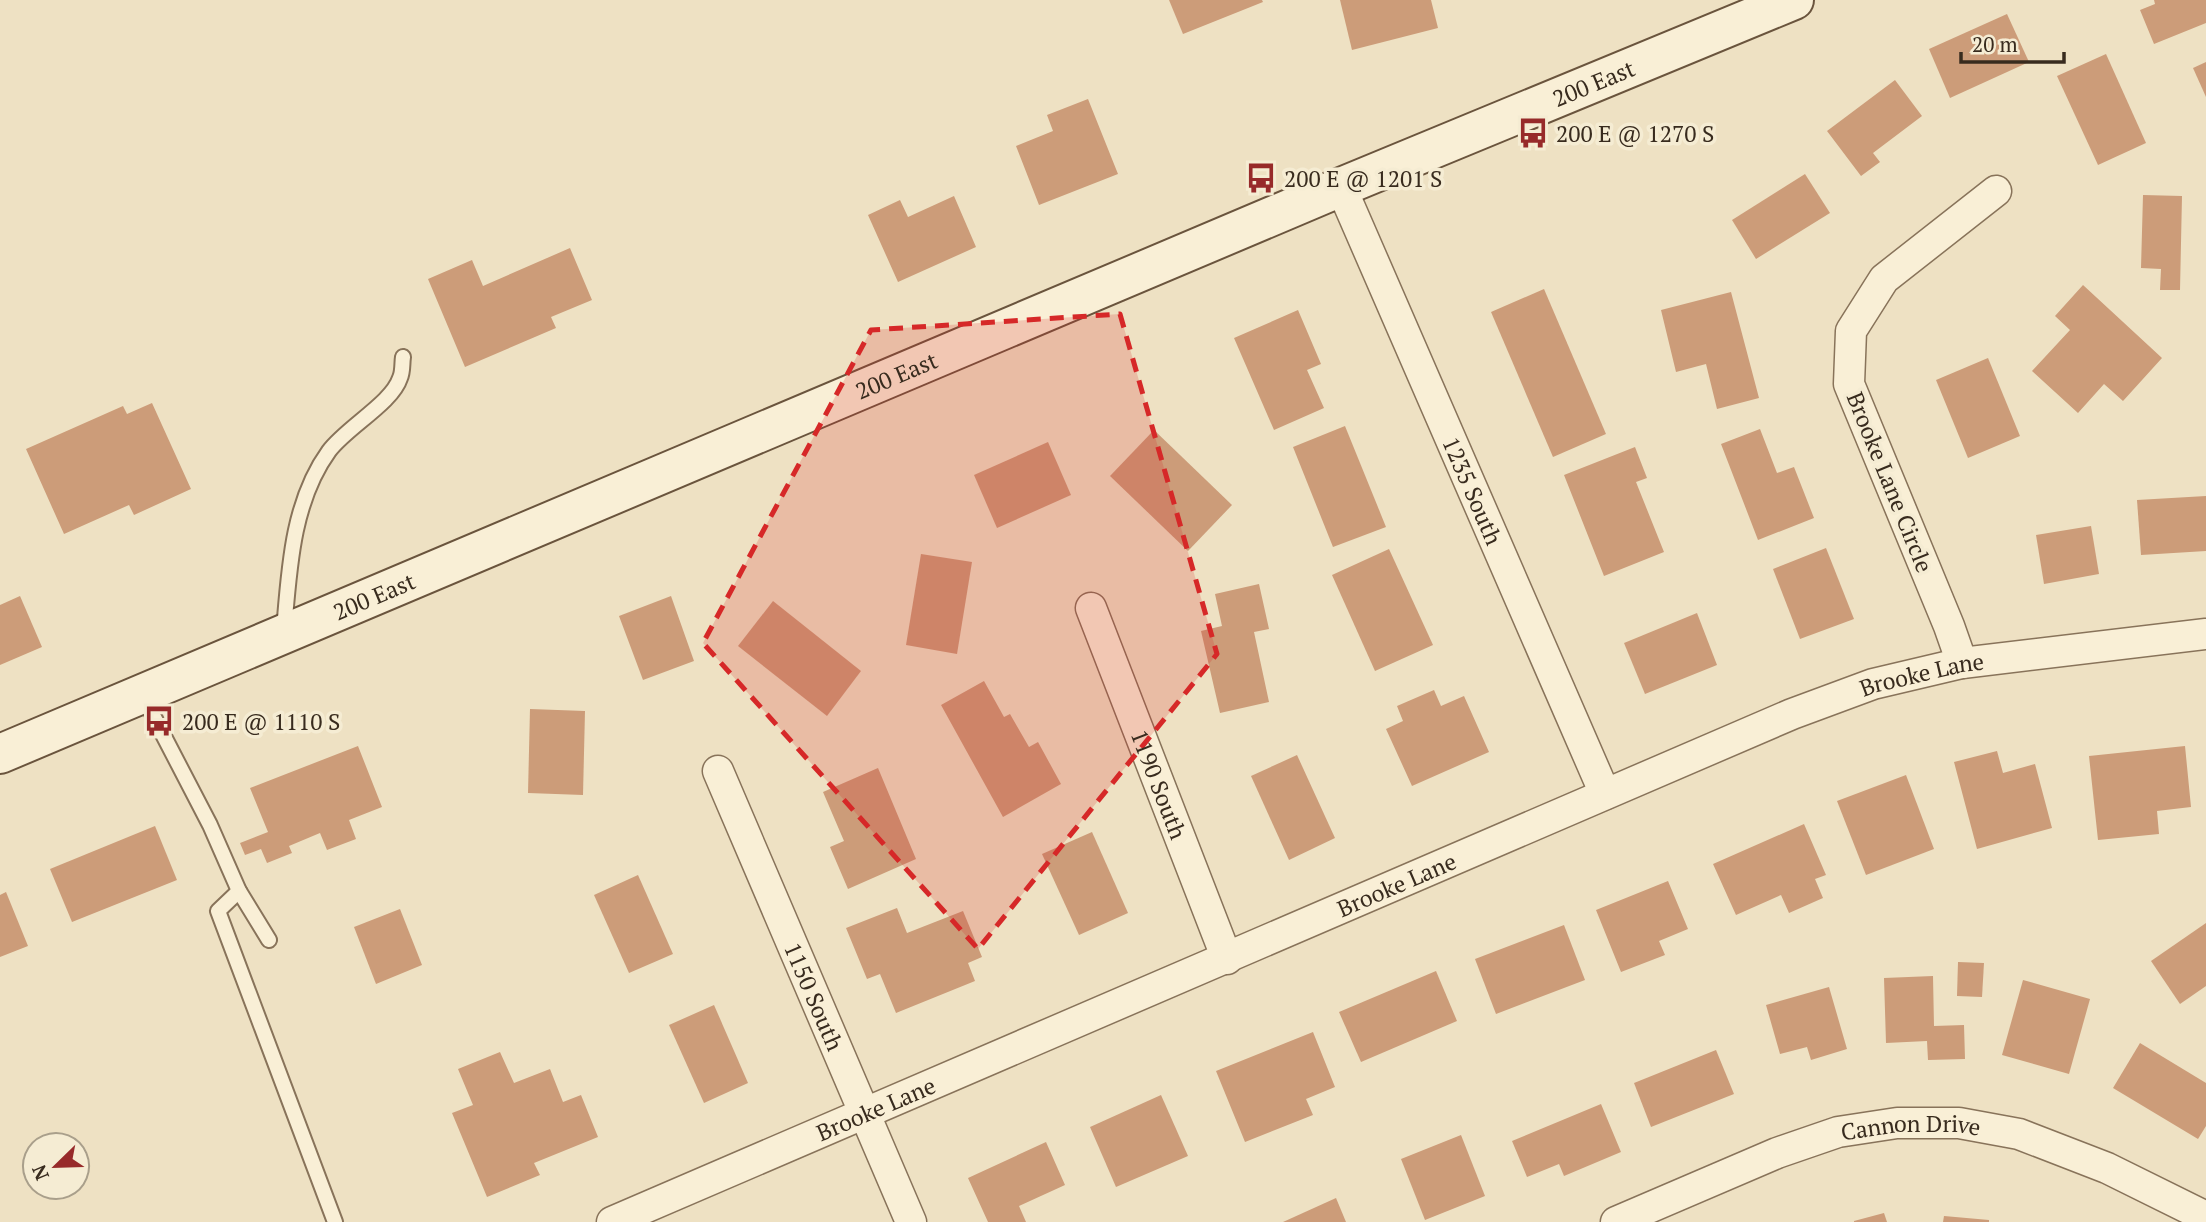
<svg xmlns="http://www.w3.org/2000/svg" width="2206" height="1222" font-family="'PT Serif',serif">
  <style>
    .building { fill: #cc9c79 }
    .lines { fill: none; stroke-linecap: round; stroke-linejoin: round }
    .service-casing { stroke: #88735a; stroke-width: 18 }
    .minor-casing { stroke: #88735a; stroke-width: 33 }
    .secondary-casing { stroke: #6a543d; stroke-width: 42 }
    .service { stroke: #f9efd6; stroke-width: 14 }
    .minor { stroke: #f9efd6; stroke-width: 30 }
    .secondary { stroke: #f9efd6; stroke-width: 38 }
    .marked { fill: #d62828; fill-opacity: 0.2; stroke: #d62828; stroke-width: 5; stroke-dasharray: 14 9; stroke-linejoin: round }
    .labels { text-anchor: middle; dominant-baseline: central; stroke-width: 7; stroke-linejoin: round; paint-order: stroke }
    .street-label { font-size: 23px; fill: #382b1e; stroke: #f5ecd3 }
    .poi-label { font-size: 23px; fill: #382b1e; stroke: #f5ecd3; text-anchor: start }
  </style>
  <rect width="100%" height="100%" fill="#eee1c3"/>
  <g class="building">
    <polygon points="1169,0 1262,0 1263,2 1183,34"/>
    <polygon points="1340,0 1431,0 1438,28 1352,50"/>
    <polygon points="2154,0 2206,0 2206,23 2154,44 2140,10 2155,4"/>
    <polygon points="2007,14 2029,62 1950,98 1929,49"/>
    <polygon points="2106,54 2146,143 2098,165 2057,76"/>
    <polygon points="2206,62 2206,97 2193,68"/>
    <polygon points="1895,80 1922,116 1873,153 1880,162 1861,176 1827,131"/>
    <polygon points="1088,99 1118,174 1039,205 1016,146 1053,131 1047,115"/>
    <polygon points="1805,174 1830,213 1756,259 1732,220"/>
    <polygon points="2143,195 2182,196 2180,290 2160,290 2161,269 2141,268"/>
    <polygon points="954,196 976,247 898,282 868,215 900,200 908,217"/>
    <polygon points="570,248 592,300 551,317 556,328 465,367 428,279 472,260 483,286"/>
    <polygon points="2083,285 2162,358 2123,401 2104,384 2078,413 2032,371 2070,330 2055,316"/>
    <polygon points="1544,289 1606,434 1553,457 1491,312"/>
    <polygon points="1731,292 1759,398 1717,409 1706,364 1676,372 1661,310"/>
    <polygon points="1298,310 1321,364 1307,370 1324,408 1274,430 1234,338"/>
    <polygon points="1988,358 2020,436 1968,458 1936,380"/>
    <polygon points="152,403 191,489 134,515 129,505 64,534 26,449 123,406 127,414"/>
    <polygon points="1345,426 1386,527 1333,547 1293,447"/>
    <polygon points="1760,429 1777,473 1794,467 1814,518 1758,540 1721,444"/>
    <polygon points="1154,430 1232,505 1188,551 1110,476"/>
    <polygon points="1048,442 1071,495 997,528 974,475"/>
    <polygon points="1635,447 1647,478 1636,482 1664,552 1604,576 1564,475"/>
    <polygon points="2206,496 2206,551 2141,555 2137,500"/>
    <polygon points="2091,526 2099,574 2044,584 2036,535"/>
    <polygon points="1826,548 1854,619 1800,639 1773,569"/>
    <polygon points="1389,549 1433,645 1375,671 1332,575"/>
    <polygon points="921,554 972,562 957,654 906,645"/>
    <polygon points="1259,584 1269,629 1254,632 1269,702 1220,713 1201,631 1222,626 1215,594"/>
    <polygon points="20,596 42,647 0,665 0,605"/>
    <polygon points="671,596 694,661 643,680 619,616"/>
    <polygon points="773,601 861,671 827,716 738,646"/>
    <polygon points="1697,613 1717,665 1645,694 1624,643"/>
    <polygon points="984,681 1004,717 1010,714 1029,747 1038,742 1061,784 1003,817 941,705"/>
    <polygon points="1434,690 1441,706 1464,696 1489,752 1412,786 1386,729 1403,721 1397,706"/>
    <polygon points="530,709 585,711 583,795 528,793"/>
    <polygon points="358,746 382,807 349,820 356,839 327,850 320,833 289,846 292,853 267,863 261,849 245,855 240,843 268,832 250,788"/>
    <polygon points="2185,746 2191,807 2157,811 2159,834 2098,840 2089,756"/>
    <polygon points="1997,751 2003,773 2035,764 2052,828 1977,849 1954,762"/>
    <polygon points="1297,755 1335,838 1289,860 1251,776"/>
    <polygon points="878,768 916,859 848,889 830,847 844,841 823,792"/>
    <polygon points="1906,775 1934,849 1866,875 1837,801"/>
    <polygon points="1804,824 1826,875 1815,879 1823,898 1789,913 1781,895 1736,915 1713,864"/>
    <polygon points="155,826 177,880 72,922 50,869"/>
    <polygon points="1092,832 1128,913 1079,935 1042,854"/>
    <polygon points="638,875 673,954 629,973 594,895"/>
    <polygon points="1668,881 1688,929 1659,941 1665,955 1621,972 1596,910"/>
    <polygon points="6,892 28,946 0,957 0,895"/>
    <polygon points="897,908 907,933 963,911 982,957 968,963 975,981 896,1013 880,974 867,979 846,928"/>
    <polygon points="400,909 422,965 376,984 354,927"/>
    <polygon points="2206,923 2206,986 2180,1004 2151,961"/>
    <polygon points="1564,925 1585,980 1496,1014 1475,959"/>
    <polygon points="1958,962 1984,963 1982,997 1957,996"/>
    <polygon points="1436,971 1457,1021 1361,1062 1339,1012"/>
    <polygon points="1933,976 1934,1026 1964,1025 1965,1059 1928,1060 1927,1041 1886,1043 1884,978"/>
    <polygon points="2023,980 2090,999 2069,1074 2002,1055"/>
    <polygon points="1829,987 1847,1049 1811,1060 1807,1047 1780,1054 1766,1005"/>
    <polygon points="714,1005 748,1083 704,1103 669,1025"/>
    <polygon points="1313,1032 1335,1087 1306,1099 1313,1115 1245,1142 1216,1071"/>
    <polygon points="2140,1043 2206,1083 2206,1126 2198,1139 2113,1088"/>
    <polygon points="1716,1050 1734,1094 1651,1127 1634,1083"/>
    <polygon points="500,1052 514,1083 550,1069 563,1102 581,1095 598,1137 534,1163 540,1175 487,1197 452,1113 473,1105 458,1069"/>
    <polygon points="1161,1095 1188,1156 1116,1187 1090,1127"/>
    <polygon points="1601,1104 1621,1152 1564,1176 1559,1164 1527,1177 1512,1141"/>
    <polygon points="1461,1135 1485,1196 1425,1220 1401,1159"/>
    <polygon points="1046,1142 1065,1185 1019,1206 1026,1222 988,1222 968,1178"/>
    <polygon points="1336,1198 1346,1222 1283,1222"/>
    <polygon points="1884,1213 1887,1222 1854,1222 1854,1221"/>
    <polygon points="1944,1216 1989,1220 1989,1222 1943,1222"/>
  </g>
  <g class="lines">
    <g class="service-casing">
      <g id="service">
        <path d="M284,631C289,570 292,502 329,451C347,427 392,403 400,378C403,372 402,363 403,357"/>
        <polyline points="143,696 210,825 239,891 269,940"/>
        <polyline points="239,891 218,911 335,1222"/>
      </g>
    </g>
    <g class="minor-casing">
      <g id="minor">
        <path id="s1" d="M1341,187L1605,794"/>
        <path id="s2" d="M1091,608L1227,959"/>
        <polyline points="1962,663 1949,626 1849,384 1851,331 1884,279 1996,191"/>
        <path id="s3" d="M718,771L911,1222"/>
        <path id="s4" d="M612,1222L1792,714L1873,684L1962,663L2206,634"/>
        <path id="s5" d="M1616,1222L1777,1153L1838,1132L1897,1123H1959L2019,1134L2107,1168L2206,1217"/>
      </g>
    </g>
    <g class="secondary-casing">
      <g id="secondary">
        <path id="s6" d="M0,754L1341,187L1794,0"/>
      </g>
    </g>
    <use href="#service" class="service"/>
    <use href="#minor" class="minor"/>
    <use href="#secondary" class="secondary"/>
  </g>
  <path class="marked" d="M1120,314L1217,654L978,949L703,643L871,330Z"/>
  <defs>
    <g id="bus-bare" transform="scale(2.415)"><path d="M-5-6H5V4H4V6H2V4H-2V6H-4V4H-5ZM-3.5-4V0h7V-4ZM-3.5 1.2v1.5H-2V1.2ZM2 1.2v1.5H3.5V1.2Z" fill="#972a2a" stroke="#f5ecd3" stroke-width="2.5" paint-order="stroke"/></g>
  </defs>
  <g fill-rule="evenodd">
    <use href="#bus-bare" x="1533" y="133"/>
    <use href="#bus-bare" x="1261" y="178"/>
    <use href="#bus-bare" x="159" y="721"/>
  </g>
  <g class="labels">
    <g class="street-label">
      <text stroke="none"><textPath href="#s6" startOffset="1729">200 East</textPath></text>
      <text stroke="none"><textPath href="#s6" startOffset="973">200 East</textPath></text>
      <text transform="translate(1890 482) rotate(68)">Brooke Lane Circle</text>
      <text stroke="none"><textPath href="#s1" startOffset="331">1235 South</textPath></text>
      <text stroke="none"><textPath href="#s6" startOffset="406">200 East</textPath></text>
      <text stroke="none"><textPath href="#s4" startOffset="1421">Brooke Lane</textPath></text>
      <text stroke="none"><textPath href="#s2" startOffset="189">1190 South</textPath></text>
      <text stroke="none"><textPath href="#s4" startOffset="854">Brooke Lane</textPath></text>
      <text stroke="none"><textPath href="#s3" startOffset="245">1150 South</textPath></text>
      <text stroke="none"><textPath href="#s4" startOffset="287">Brooke Lane</textPath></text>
      <text stroke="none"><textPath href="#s5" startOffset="313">Cannon Drive</textPath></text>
    </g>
    <g class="poi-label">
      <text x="1556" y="133">200 E @ 1270 S</text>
      <text x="1284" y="178">200 E @ 1201 S</text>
      <text x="182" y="721">200 E @ 1110 S</text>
    </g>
  </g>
  <g transform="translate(56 1166) rotate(247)"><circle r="33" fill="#f5ecd3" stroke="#a99f8b" stroke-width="2"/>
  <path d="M0-5L12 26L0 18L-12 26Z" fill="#972a2a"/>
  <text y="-10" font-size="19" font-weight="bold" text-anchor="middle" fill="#382b1e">N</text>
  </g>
  <path d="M1961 52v10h103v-10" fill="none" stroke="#382b1e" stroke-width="3.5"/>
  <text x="1972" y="52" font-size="21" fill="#382b1e" stroke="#f5ecd3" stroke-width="5" paint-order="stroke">20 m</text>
</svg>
